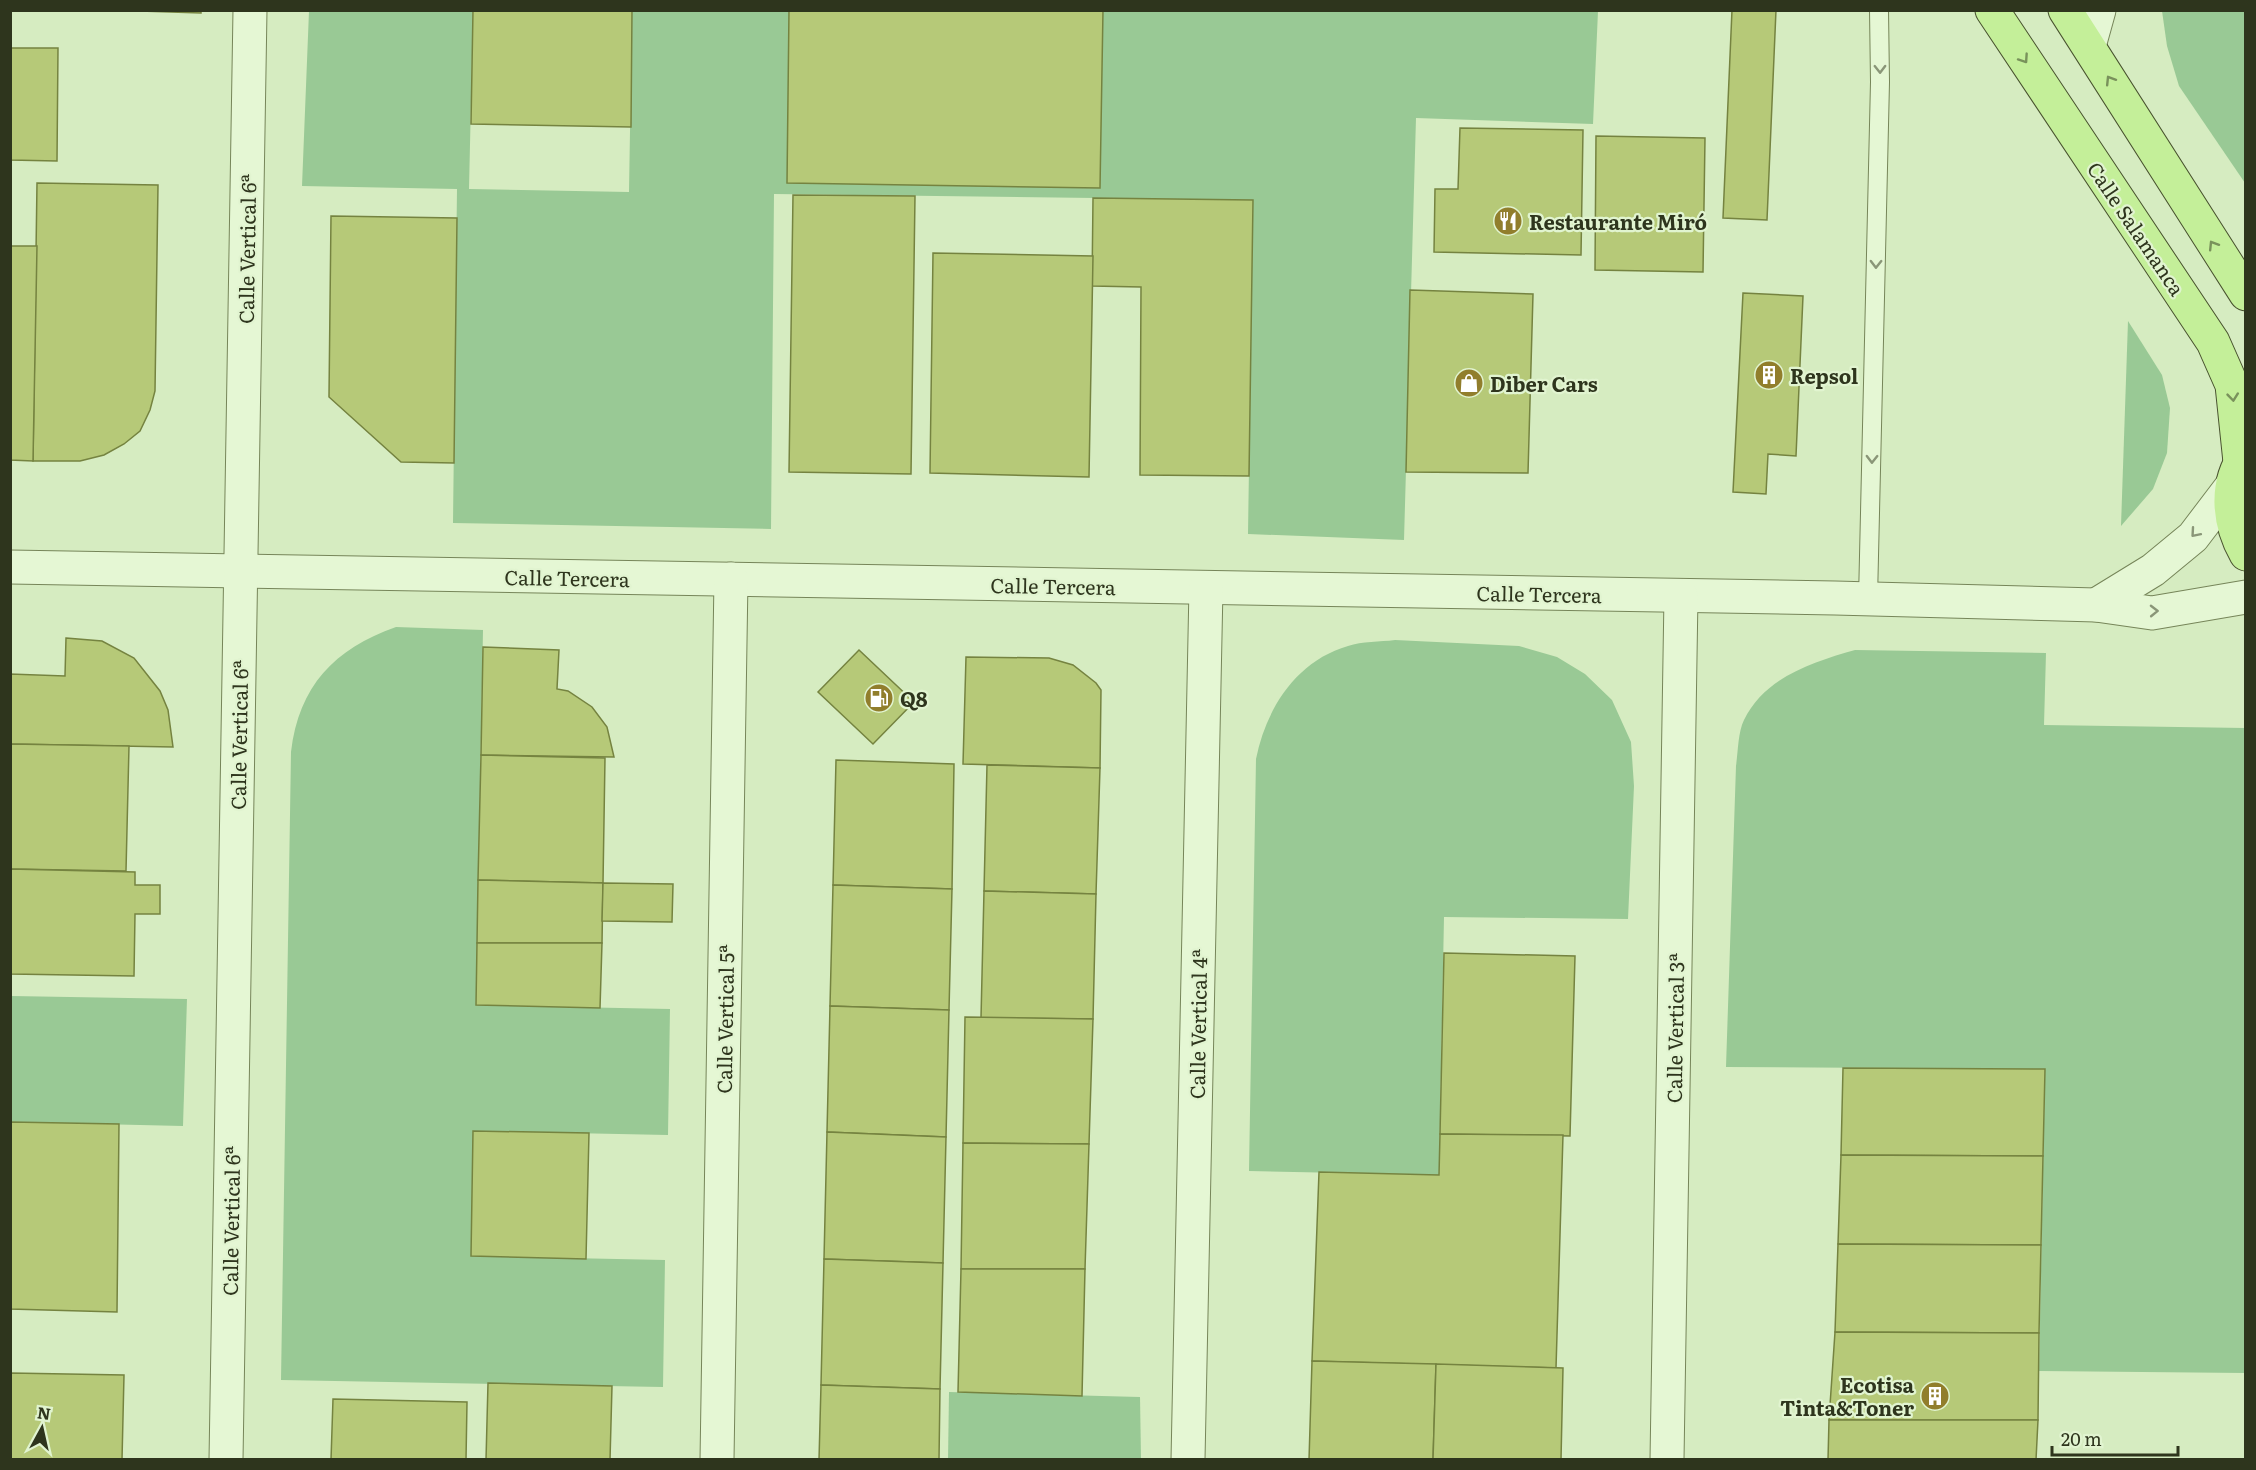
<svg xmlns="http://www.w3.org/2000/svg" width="2256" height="1470" font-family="Literata,serif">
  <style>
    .green { fill: #99c995 }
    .building { fill: #b6c978; stroke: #758340; stroke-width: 1.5 }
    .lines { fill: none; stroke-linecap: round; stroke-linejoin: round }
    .lane-casing { stroke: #768559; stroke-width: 20 }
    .street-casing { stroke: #768559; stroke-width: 35 }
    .primary-casing { stroke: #48522e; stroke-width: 35 }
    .lane { stroke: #e5f7d4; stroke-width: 18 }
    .street { stroke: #e5f7d4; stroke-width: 33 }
    .primary { stroke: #c4ef99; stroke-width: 33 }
    .oneway { stroke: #79925b }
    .oneway2 { stroke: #8a9678 }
    .labels { text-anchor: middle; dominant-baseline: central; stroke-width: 4.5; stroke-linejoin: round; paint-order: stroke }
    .poi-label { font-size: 20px; font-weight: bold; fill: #2e351d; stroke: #e1f4d0; text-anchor: start }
    .street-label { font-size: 20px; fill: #2e351d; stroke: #e1f4d0 }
  </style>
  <rect width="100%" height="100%" fill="#d6ecc1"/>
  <g class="green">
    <polygon points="309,11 473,11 469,189 629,192 632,11 1598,11 1593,124 1416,118 1404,540 1248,534 1253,200 774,194 771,529 453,523 457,189 302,186"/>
    <polygon points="2162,11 2245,11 2245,183 2179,86 2167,46"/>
    <polygon points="2128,321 2162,375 2170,408 2167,453 2153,489 2121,526"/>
    <path d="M396,627L483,630L476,1005L670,1009L668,1135L474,1131L471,1256L665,1260L663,1387L281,1380L291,752C299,686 334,649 396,627Z"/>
    <path d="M1395,640L1519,646L1557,657L1585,674L1612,700L1631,742L1634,786L1628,919L1444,917L1439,1175L1249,1171L1256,759C1266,709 1296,661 1348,646C1362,641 1380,642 1395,640Z"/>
    <path d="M1855,650L2046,653L2044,725L2245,728V1373L2039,1371L2045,1069L1726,1067L1736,766C1738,752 1738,732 1744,720C1765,677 1813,662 1855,650Z"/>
    <polygon points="11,996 187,999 183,1126 11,1122"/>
    <polygon points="949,1392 1140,1397 1141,1459 948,1460"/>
  </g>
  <g class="building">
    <polygon points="108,10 201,10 201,13"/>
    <polygon points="473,10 632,10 631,127 471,124"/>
    <polygon points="789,10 1103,10 1100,188 787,183"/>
    <polygon points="1732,10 1776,10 1767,220 1723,218"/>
    <polygon points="10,48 58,48 57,161 10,160"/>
    <polygon points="1460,128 1583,130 1581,255 1434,252 1435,189 1458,189"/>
    <polygon points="1596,136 1705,138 1703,272 1595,270"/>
    <polygon points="37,183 158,185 155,391 150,410 140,431 124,444 104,455 80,461 33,461"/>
    <polygon points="793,195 915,196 911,474 789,472"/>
    <polygon points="1093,198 1253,200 1249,476 1140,475 1141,287 1092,286"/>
    <polygon points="331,216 457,218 454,463 401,462 329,397"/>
    <polygon points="10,246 37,246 33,461 10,460"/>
    <polygon points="933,253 1093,256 1089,477 930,473"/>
    <polygon points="1410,290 1533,294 1528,473 1406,472"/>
    <polygon points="1743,293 1803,296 1796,456 1768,454 1766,494 1733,492"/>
    <polygon points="66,638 102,641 134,658 160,691 168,710 173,747 10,744 10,674 65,676"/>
    <polygon points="483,647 559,650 557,689 568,691 592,707 607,727 614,757 481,755"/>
    <polygon points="859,650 914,702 873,744 818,692"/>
    <polygon points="966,657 1049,658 1073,665 1096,683 1101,690 1100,768 963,764"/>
    <polygon points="10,744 129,746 126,871 10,869"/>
    <polygon points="481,755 605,758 603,883 478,880"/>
    <polygon points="836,760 954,764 952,889 833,885"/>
    <polygon points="987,765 1100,768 1096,894 984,891"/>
    <polygon points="10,869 135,872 135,885 160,885 160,914 135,914 134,976 10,974"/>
    <polygon points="478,880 603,883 602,943 477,943"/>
    <polygon points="603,883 673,884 672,922 602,921"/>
    <polygon points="833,885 952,889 949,1010 830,1006"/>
    <polygon points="984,891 1096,894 1093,1019 981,1018"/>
    <polygon points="477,943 602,943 600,1008 476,1005"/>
    <polygon points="1444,953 1575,956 1570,1136 1440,1134"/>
    <polygon points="830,1006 949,1010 946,1137 827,1132"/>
    <polygon points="965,1017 1093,1019 1089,1144 963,1143"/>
    <polygon points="1843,1068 2045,1069 2043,1156 1841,1155"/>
    <polygon points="10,1122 119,1124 117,1312 10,1309"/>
    <polygon points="473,1131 589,1133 586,1259 471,1256"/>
    <polygon points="827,1132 946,1137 943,1263 824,1259"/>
    <polygon points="1440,1134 1563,1135 1556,1368 1312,1361 1319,1172 1439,1175"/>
    <polygon points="963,1143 1089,1144 1085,1269 961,1269"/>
    <polygon points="1841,1155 2043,1156 2041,1245 1838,1244"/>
    <polygon points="1838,1244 2041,1245 2039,1333 1835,1332"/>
    <polygon points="824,1259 943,1263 940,1389 821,1385"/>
    <polygon points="961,1269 1085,1269 1082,1396 958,1392"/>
    <polygon points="1835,1332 2039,1333 2038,1420 1829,1420"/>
    <polygon points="1312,1361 1436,1364 1433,1460 1309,1460"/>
    <polygon points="1436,1364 1563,1368 1561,1460 1433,1460"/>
    <polygon points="10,1373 124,1375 122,1460 10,1460"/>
    <polygon points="488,1383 612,1386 610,1460 486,1460"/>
    <polygon points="821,1385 940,1389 939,1460 819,1460"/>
    <polygon points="333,1399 467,1402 466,1460 331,1460"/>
    <polygon points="1829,1420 2038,1420 2036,1460 1828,1460"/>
  </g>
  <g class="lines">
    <g class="lane-casing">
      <polyline id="lane" points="1868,599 1880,82 1879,10"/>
    </g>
    <g class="street-casing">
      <g id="street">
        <polyline points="2089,46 2099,10"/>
        <polyline points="10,567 1835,598 2096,605 2152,613 2246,597"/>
        <polyline points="2096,605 2153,570 2193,537 2231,487"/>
        <polyline points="226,1460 250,10"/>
        <polyline points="717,1460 731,579"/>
        <polyline points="1188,1460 1206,588"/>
        <polyline points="1667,1460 1681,596"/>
      </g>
    </g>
    <g class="primary-casing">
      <g id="primary">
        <polyline points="1992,10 2213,342 2232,385 2240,462"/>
        <polyline points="2065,10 2246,294"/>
        <path d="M2246,454C2224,485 2228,522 2246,554"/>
      </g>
    </g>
    <use href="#lane" class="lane"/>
    <use href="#street" class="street"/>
    <use href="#primary" class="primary"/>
  </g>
  <defs><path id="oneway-chevron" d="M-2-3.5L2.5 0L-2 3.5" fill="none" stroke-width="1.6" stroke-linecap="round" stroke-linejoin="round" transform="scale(1.5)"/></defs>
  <g class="oneway">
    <use href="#oneway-chevron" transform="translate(2024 59) rotate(56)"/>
    <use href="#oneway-chevron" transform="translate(2110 80) rotate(-122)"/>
    <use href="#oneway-chevron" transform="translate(2213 245) rotate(-122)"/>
    <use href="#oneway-chevron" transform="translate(2233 397) rotate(84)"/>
  </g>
  <g class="oneway2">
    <use href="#oneway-chevron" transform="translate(1880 69) rotate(89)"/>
    <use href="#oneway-chevron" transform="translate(1876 264) rotate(91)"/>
    <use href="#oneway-chevron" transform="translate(1872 459) rotate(91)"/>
    <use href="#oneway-chevron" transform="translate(2195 533) rotate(131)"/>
    <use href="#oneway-chevron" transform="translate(2154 611) rotate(-1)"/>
  </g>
  <defs>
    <g id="restaurant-disc" transform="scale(1.5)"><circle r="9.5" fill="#917e2c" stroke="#e1f4d0"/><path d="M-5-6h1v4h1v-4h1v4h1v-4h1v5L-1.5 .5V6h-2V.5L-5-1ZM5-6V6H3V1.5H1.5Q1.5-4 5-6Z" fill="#fff"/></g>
    <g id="building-disc" transform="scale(1.5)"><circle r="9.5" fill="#917e2c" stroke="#e1f4d0"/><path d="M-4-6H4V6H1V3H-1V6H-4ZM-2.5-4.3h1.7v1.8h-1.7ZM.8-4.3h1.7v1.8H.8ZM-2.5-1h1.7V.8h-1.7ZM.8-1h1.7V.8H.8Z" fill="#fff"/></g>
    <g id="shop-disc" transform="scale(1.5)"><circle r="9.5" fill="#917e2c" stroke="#e1f4d0"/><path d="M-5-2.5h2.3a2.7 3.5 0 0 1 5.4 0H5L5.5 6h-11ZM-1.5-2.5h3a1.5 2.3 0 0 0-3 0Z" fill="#fff"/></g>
    <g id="fuel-disc" transform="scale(1.5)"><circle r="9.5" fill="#917e2c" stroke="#e1f4d0"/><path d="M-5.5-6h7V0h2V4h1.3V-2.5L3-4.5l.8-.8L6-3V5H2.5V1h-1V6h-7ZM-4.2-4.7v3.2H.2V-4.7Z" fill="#fff"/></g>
  </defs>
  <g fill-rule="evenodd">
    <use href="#restaurant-disc" x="1508" y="221"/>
    <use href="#building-disc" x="1769" y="375"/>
    <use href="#shop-disc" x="1469" y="383"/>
    <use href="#fuel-disc" x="879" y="698"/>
    <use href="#building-disc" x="1935" y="1396"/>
  </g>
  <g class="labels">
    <g class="poi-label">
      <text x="1529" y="221">Restaurante Miró</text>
      <text x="1790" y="375">Repsol</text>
      <text x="1490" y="383">Diber Cars</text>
      <text x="900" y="698">Q8</text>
      <text x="1914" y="1384" text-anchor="end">Ecotisa<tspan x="1914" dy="23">Tinta&amp;Toner</tspan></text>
    </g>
    <g class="street-label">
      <text transform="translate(2137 228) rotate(56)">Calle Salamanca</text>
      <text transform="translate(246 249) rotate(-89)">Calle Vertical 6ª</text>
      <text transform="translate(567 577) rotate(1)">Calle Tercera</text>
      <text transform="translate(1053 585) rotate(1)">Calle Tercera</text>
      <text transform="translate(1539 593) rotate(1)">Calle Tercera</text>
      <text transform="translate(238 735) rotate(-89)">Calle Vertical 6ª</text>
      <text transform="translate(724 1019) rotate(-89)">Calle Vertical 5ª</text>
      <text transform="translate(1197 1024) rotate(-89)">Calle Vertical 4ª</text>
      <text transform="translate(1674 1028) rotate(-89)">Calle Vertical 3ª</text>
      <text transform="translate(230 1221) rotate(-89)">Calle Vertical 6ª</text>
    </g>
  </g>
  <rect width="2256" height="1470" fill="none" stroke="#2e351d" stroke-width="24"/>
  <g transform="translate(42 1428) rotate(8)" stroke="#e1f4d0" stroke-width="4.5" paint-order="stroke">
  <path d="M0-4.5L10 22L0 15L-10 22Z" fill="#2e351d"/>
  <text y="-9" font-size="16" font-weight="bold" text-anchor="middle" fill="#2e351d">N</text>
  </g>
  <path d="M2052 1446v9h126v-9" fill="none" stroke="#2e351d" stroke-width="3"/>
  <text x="2061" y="1446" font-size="18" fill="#2e351d" stroke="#e1f4d0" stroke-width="4.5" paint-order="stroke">20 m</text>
</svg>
